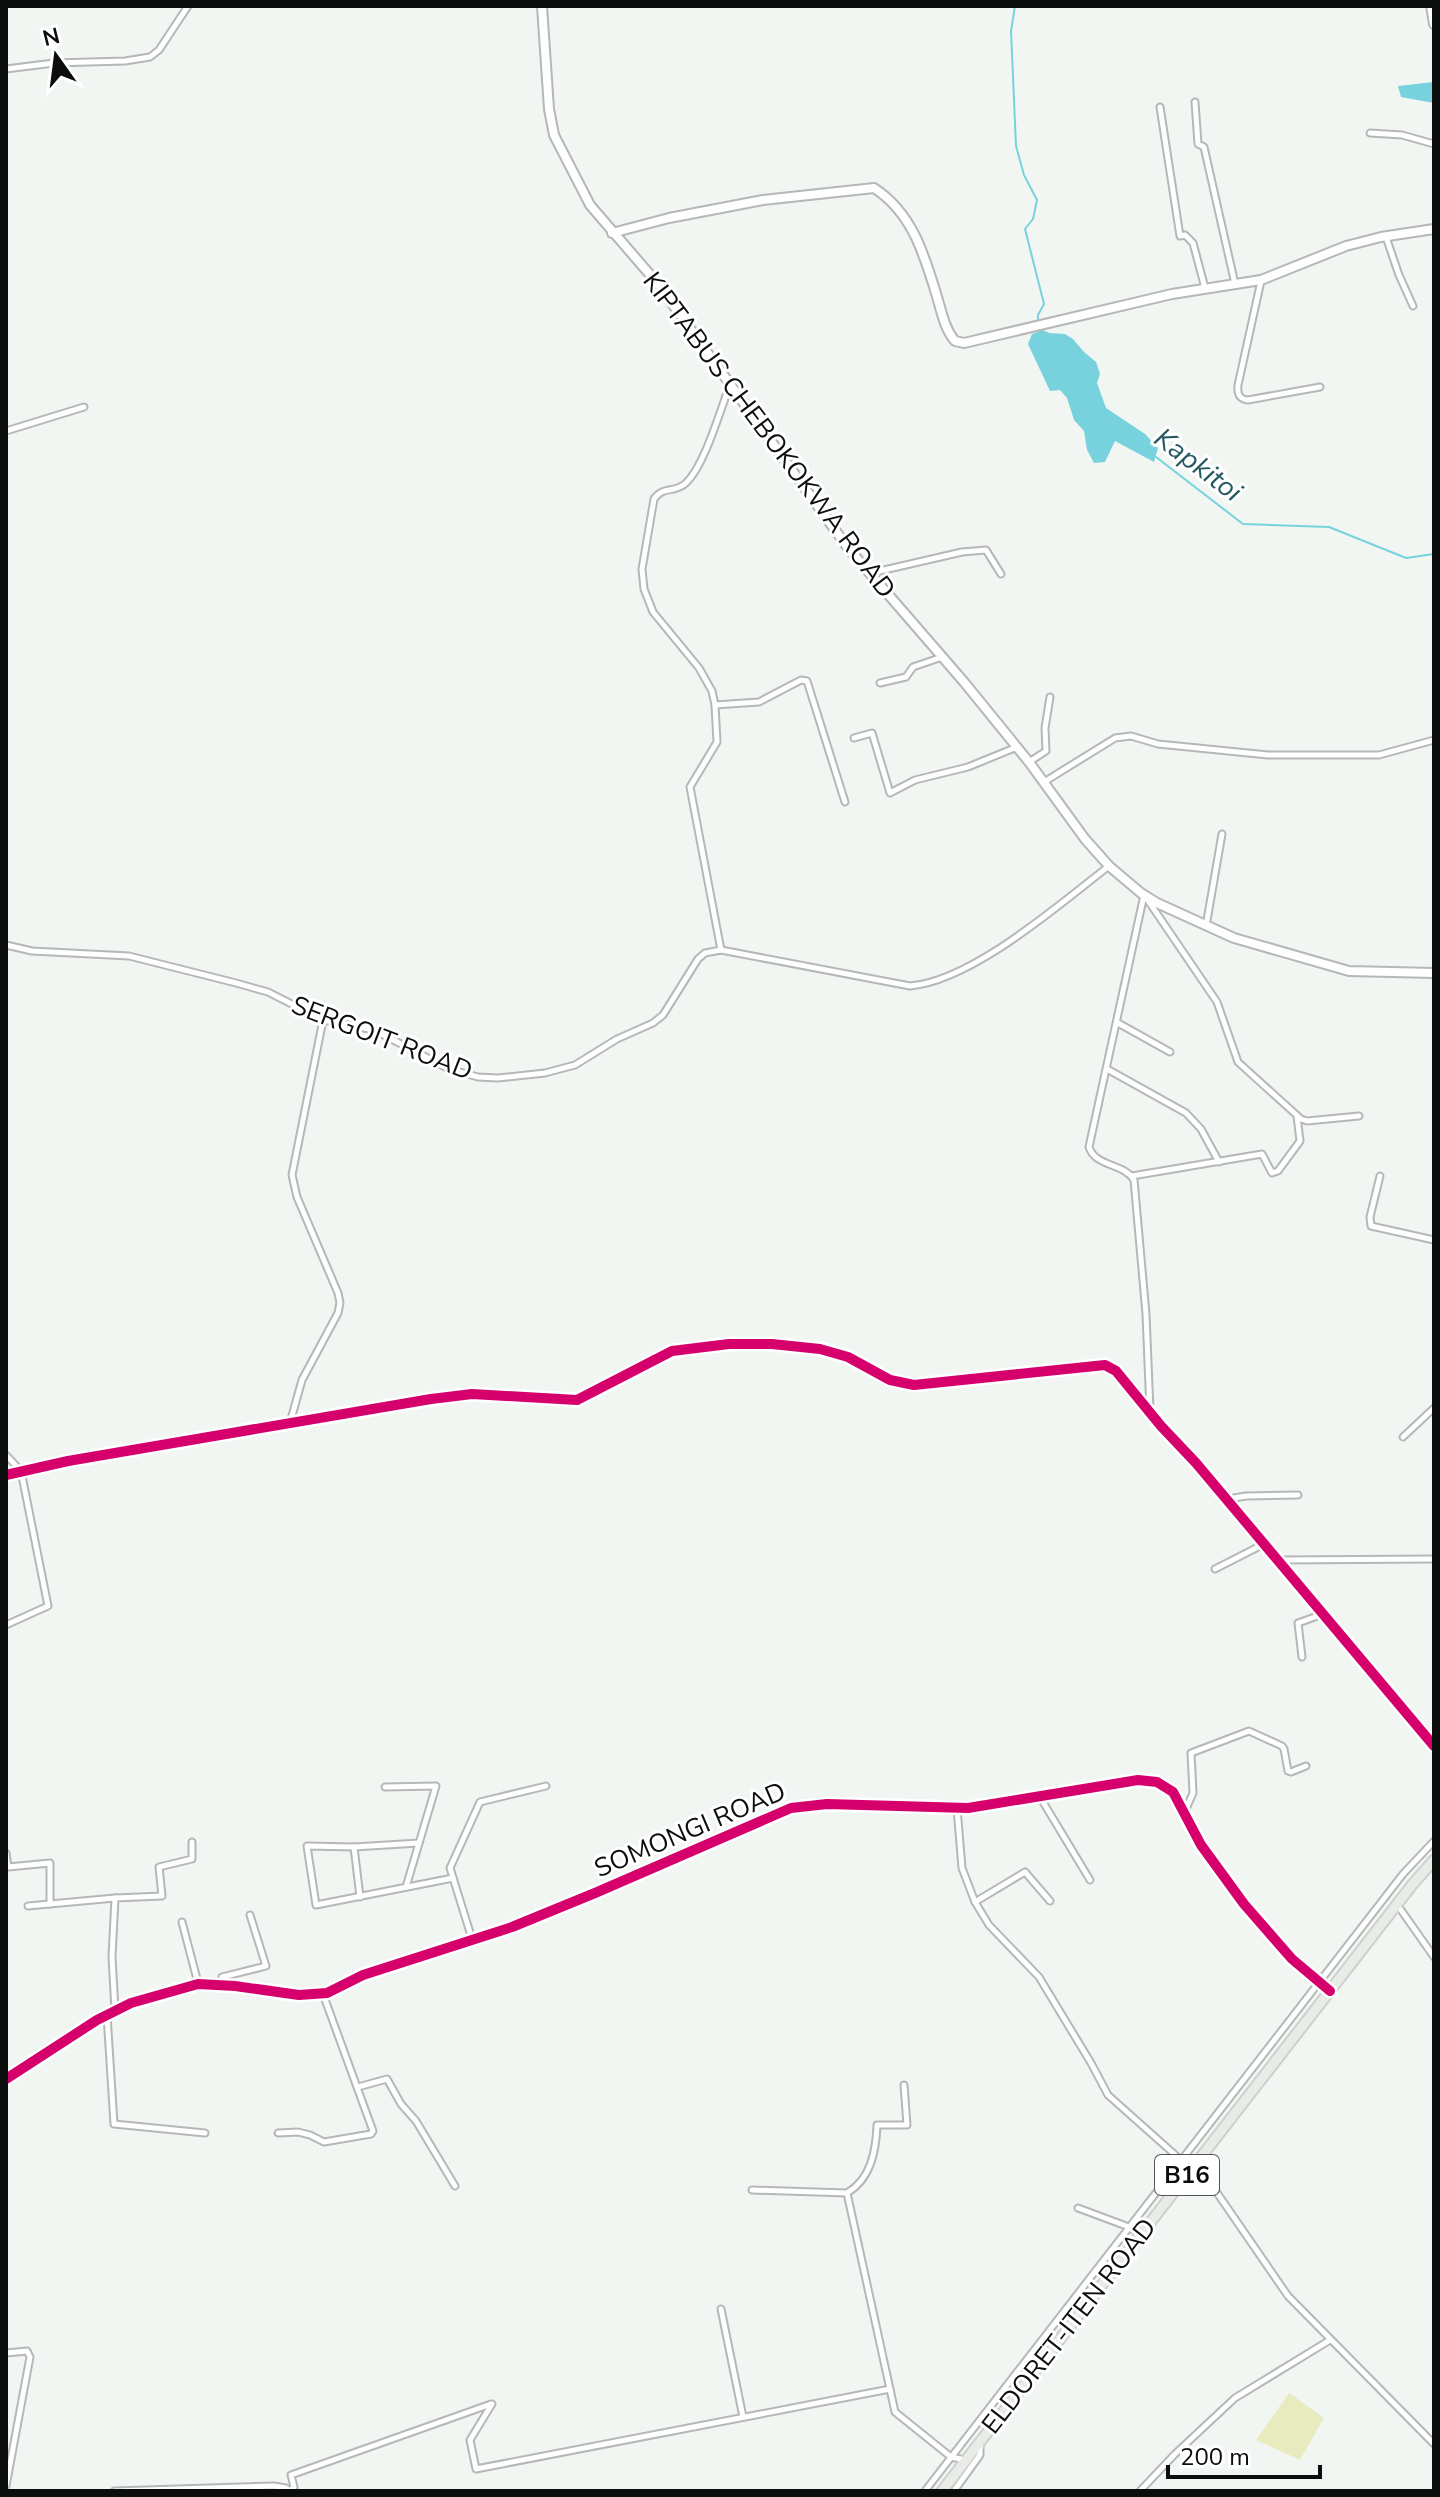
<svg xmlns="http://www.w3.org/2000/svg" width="1440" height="2497" font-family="'Nunito Sans',sans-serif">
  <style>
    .green { fill: #e8ebbe }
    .water { fill: #77d2dd }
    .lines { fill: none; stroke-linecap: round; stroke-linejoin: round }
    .stream { stroke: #77d2dd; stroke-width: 2 }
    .street-casing { stroke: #b5b8b6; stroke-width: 9 }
    .secondary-casing { stroke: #b5b8b6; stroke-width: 12 }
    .primary-casing { stroke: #ced0cf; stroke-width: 13 }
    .street { stroke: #fdfefd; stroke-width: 5 }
    .secondary { stroke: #fdfefd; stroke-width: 8 }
    .primary { stroke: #e8ebe6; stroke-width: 9 }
    .cycleway-casing { stroke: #fff; stroke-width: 15 }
    .cycleway { stroke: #d6006c; stroke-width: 10 }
    .labels { text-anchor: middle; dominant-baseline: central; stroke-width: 6; stroke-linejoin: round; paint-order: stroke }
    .shield { fill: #fff; stroke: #545655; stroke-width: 2 }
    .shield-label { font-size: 24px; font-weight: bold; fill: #0b0e0c }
    .street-label { font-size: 26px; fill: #0b0e0c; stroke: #fff }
    .water-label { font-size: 28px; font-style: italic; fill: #255961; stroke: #fff }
  </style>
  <rect width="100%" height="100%" fill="#f1f6f3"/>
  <polygon class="green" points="1289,2393 1324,2418 1300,2460 1256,2440"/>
  <g class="water">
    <polygon points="1434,82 1434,103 1401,97 1398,86"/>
    <polygon points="1043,330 1049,333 1065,334 1073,339 1084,352 1096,362 1100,374 1097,383 1106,408 1145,434 1158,448 1154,462 1115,441 1105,462 1094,463 1087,450 1084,431 1074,420 1067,398 1060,390 1050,391 1028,344 1032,334"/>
  </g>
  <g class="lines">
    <g class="stream">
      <polyline points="1015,6 1011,31 1016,146 1024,175 1037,200 1033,219 1025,229 1044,304 1038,315 1038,321"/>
      <polyline points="1156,457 1243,524 1329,527 1406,558 1434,554"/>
    </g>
    <g class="street-casing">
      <g id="street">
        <polyline points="6,69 54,63 125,61 150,57 159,50 188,6"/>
        <polyline points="1195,102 1198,144 1204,147 1235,284"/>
        <polyline points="1160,107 1180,236 1185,235 1193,243 1205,288"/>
        <polyline points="1370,133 1402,135 1434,144"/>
        <polyline points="1386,237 1399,275 1413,306"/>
        <path d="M1261,281L1238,385C1237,394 1239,399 1248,400L1320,387"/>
        <polyline points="6,431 84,407"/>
        <polyline points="871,573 962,552 986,550 1001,574"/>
        <polyline points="880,683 906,677 913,667 942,657"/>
        <polyline points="715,705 759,702 801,680 807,681 845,802"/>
        <polyline points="854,738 872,733 890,793 915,780 968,767 1017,747"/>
        <polyline points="1029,762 1046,751 1045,728 1050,697"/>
        <polyline points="1044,782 1115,738 1131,736 1158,744 1268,755 1379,755 1434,740"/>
        <path d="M1144,895L1089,1147C1095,1167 1124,1163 1134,1180L1146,1314L1150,1411"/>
        <polyline points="1147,899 1217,1002 1238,1062 1301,1119 1307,1121 1359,1116"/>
        <polyline points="1206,926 1222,834"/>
        <path d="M6,945L32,951L129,956L236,983L268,992L323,1020L374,1030L449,1069L478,1077L498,1078L545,1073L575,1065L617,1039L653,1023L663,1015L698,959L705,953L721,950L910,986C972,981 1060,904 1109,866"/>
        <path d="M721,950L690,787L717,742L715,705L712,691L699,668L653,612L644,589L642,569L654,499C664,485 674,494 686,483C705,465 720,410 730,385"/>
        <polyline points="1118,1023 1170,1052"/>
        <polyline points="1107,1069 1186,1113 1201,1129 1219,1162"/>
        <polyline points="1132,1176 1262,1154 1272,1173 1278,1171 1300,1141 1297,1116"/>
        <polyline points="1380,1176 1370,1217 1371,1226 1434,1240"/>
        <polyline points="290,1423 302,1380 338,1313 340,1303 338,1293 297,1197 292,1175 323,1020"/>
        <polyline points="1403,1437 1434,1408"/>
        <polyline points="6,1455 21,1471 48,1606 6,1625"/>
        <polyline points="1228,1499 1246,1496 1298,1495"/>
        <polyline points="1279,1560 1434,1559"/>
        <polyline points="1215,1569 1264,1544"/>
        <polyline points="1302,1657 1298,1623 1323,1614"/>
        <polyline points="385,1787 436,1786 406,1887"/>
        <polyline points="1040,1797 1090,1880"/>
        <polyline points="957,1808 962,1868 975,1902 989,1925 1039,1977 1091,2063 1108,2095 1191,2169"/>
        <polyline points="1185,1811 1193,1793 1191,1753 1249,1731 1282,1746 1284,1749 1288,1771 1291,1772 1306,1766"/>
        <polyline points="419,1843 354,1847 307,1846 316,1905 453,1878"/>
        <polyline points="354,1847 360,1897"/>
        <polyline points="6,1853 8,1867 50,1863 50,1904"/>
        <polyline points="975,1902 1025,1872 1050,1901"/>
        <polyline points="28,1906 115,1898"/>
        <polyline points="1401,1910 1434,1957"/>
        <polyline points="182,1922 198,1983"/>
        <polyline points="472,1939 450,1868 480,1802 546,1786"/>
        <polyline points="223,1985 222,1977 266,1966 250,1915"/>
        <polyline points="115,2010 112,1957 115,1898 162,1896 159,1867 192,1859 192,1842"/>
        <polyline points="107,2015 114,2124 205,2133"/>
        <polyline points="358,2087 387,2079 401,2104 416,2121 455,2186"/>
        <polyline points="278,2133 298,2132 310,2135 324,2142 371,2134 373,2131 323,1994"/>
        <polyline points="1195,2166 1202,2171 1288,2296 1434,2444"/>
        <path d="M752,2190L847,2193C871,2179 876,2151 877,2125H907L904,2085"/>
        <polyline points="847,2193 895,2412 951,2457 965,2460"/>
        <polyline points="1078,2208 1129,2227 1140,2234"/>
        <polyline points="721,2309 743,2417"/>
        <polyline points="6,2353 27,2351 30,2357 6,2486"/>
        <polyline points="492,2404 470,2440 476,2469 890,2389"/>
        <polyline points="114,2491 274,2486 286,2488 290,2491"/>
        <polyline points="290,2491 294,2487 291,2475 491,2404"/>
        <polyline points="925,2491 1403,1874 1434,1841"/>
        <polyline points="954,2491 980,2455 980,2445"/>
        <polyline points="1140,2491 1175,2454 1235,2398 1330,2340"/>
      </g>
    </g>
    <g class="secondary-casing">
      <g id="secondary">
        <polyline points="542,6 549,109 554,135 590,205 658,284 848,548 964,682 1029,762 1085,839 1109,866 1141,893 1157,903 1234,938 1349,971 1434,973"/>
        <polyline points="1431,6 1434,24"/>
        <path d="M612,233L669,218L763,200L874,188C913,213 925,257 938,300C942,314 945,329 955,341L964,343L1172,294L1261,280L1346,246L1381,237L1434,229"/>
        <polyline points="6,1475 68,1461 431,1399 472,1394 577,1400 672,1351 729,1344 772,1344 820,1349 848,1357 890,1380 914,1385 1105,1365 1116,1371 1161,1426 1196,1463 1434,1746"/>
        <polyline points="6,2079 97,2020 131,2003 198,1984 235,1986 299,1995 327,1993 363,1975 512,1927 595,1893 791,1808 827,1804 968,1808 1138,1780 1157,1782 1173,1792 1201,1845 1244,1904 1292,1959 1330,1991"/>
      </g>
    </g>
    <g class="primary-casing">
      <polyline id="primary" points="942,2491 1412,1885 1434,1860"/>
    </g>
    <use href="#street" class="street"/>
    <use href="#secondary" class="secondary"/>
    <use href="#primary" class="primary"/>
    <g class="cycleway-casing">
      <g id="cycleway">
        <polyline points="6,1475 68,1461 431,1399 472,1394 577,1400 672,1351 729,1344 772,1344 820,1349 848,1357 890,1380 914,1385 1105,1365 1116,1371 1161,1426 1196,1463 1434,1746"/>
        <polyline points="6,2079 97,2020 131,2003 198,1984 235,1986 299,1995 327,1993 363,1975 512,1927 595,1893 791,1808 827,1804 968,1808 1138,1780 1157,1782 1173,1792 1201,1845 1244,1904 1292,1959 1330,1991"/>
      </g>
    </g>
    <use href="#cycleway" class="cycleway"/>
  </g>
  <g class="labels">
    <rect class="shield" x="1155" y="2155" width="64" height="40" rx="6"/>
    <g class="shield-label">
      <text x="1187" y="2175">B16</text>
    </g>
    <g class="street-label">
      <text transform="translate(769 435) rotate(53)">KIPTABUS CHEBOKOKWA ROAD</text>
      <text transform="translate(382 1038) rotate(21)">SERGOIT ROAD</text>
      <text transform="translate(690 1830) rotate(-23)">SOMONGI ROAD</text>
      <text transform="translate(1069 2326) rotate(-52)">ELDORET-ITEN ROAD</text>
    </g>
    <g class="water-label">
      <text transform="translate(1198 465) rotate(37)">Kapkitoi</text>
    </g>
  </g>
  <rect width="1440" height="2497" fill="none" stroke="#0b0e0c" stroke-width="16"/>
  <g transform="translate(56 56) rotate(346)" stroke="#ffffff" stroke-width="6" paint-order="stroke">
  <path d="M0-6L14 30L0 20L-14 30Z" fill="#0b0e0c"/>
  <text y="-12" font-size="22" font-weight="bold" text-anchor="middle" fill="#0b0e0c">N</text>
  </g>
  <path d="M1168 2465v12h152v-12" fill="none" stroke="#0b0e0c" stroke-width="4"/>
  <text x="1180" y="2465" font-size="24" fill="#0b0e0c" stroke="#ffffff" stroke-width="6" paint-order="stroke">200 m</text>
</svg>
